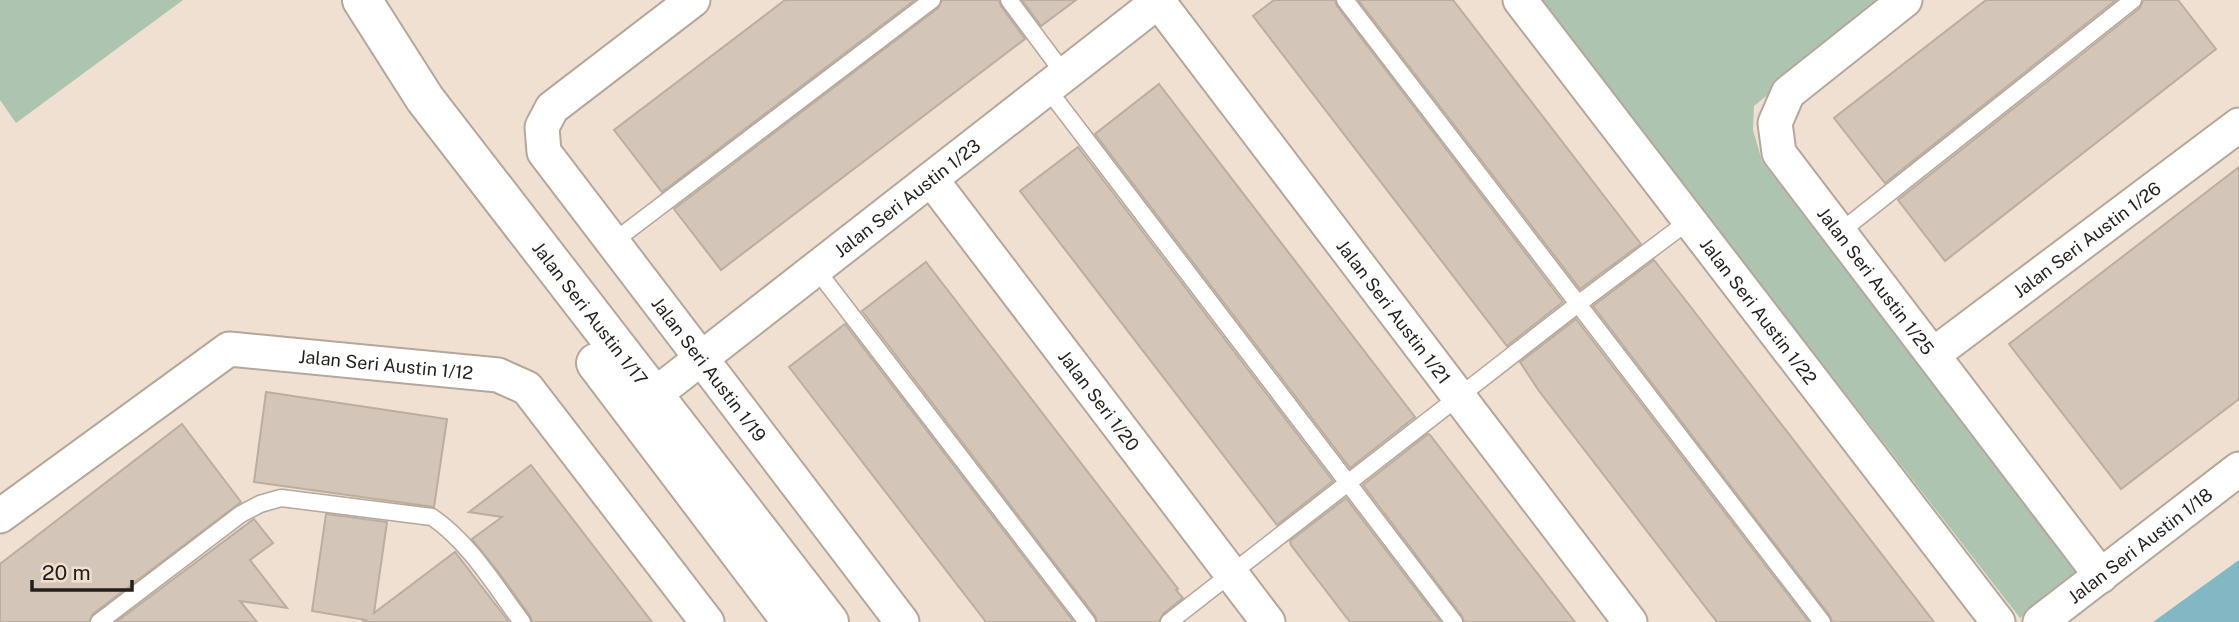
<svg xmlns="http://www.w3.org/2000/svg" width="2239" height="622" font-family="'Public Sans',sans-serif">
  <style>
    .green { fill: #acc4b0 }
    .water { fill: #83b7c3 }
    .building { fill: #d3c5b7; stroke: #bbaea0; stroke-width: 2 }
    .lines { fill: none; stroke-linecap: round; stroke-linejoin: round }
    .service-casing { stroke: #b5a799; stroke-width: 19 }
    .minor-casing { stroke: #b5a799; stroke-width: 37 }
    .tertiary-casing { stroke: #b5a799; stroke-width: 42 }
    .service { stroke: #fff; stroke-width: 16 }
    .minor { stroke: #fff; stroke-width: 33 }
    .tertiary { stroke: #fff; stroke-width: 38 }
    .labels { text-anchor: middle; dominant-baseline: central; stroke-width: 5; stroke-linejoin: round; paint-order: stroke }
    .street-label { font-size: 18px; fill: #241f1a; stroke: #efe0d2 }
  </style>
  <rect width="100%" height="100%" fill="#efe0d2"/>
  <g class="green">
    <polygon points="0,0 183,0 16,123 0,100"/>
    <polygon points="1540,0 1882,0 1754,106 1753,130 1762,161 2079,572 2020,618"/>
  </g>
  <polygon class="water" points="2239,560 2239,622 2153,622"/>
  <g class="building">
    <polygon points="785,0 915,0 662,192 614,130"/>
    <polygon points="942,0 999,0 1001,6 1025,39 721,270 674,209 938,8"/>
    <polygon points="1022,0 1076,0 1041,26"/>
    <polygon points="1274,0 1335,0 1337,6 1563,302 1507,346 1253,16"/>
    <polygon points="1358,0 1453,0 1641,244 1580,289"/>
    <polygon points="1986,0 2116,0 1885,183 1834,118"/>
    <polygon points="2143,0 2178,0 2216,49 1945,261 1898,200 2140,8"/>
    <polygon points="1159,84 1415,417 1350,468 1095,134"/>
    <polygon points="1078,147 1333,481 1277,525 1020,191"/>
    <polygon points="2239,167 2239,399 2121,489 2009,344"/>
    <polygon points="1654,260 1690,306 1934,622 1832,622 1830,616 1593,306"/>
    <polygon points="926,262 1178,589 1176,590 1183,598 1163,614 1159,622 1097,622 1095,616 862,311"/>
    <polygon points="1576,319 1809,622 1717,622 1539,391 1520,362"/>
    <polygon points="845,324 1074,622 986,622 806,389 789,367"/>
    <polygon points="266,392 447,419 434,507 254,482"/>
    <polygon points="182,424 241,502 93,614 89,622 0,622 0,564"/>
    <polygon points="1428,434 1430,435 1575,622 1464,622 1462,616 1363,485"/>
    <polygon points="531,465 605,561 652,622 532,622 530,616 500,574 472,539 502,517 469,512"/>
    <polygon points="1346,498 1441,622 1350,622 1291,545 1290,541"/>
    <polygon points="326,514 387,522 374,613 455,552 509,622 362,622 366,620 312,611"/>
    <polygon points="254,519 273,543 250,560 287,608 240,601 257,622 116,622"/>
  </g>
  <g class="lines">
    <g class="service-casing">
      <g id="service">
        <polyline points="1009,0 1065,75"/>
        <polyline points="1345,0 1822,622"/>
        <polyline points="1046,87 1454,622"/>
        <polyline points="1840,232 2133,0"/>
        <polyline points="613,242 932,0"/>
        <polyline points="816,269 1087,622"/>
        <path d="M99,622L241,514L260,504L281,498L432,517C470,543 495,586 522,622"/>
        <polyline points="1169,622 1578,304 1690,220"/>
      </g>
    </g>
    <g class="minor-casing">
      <g id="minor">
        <path id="s1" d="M693,0L552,108L542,127L544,152L902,622"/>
        <path id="s2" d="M1520,0L1998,622"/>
        <path id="s3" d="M1905,0L1788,93L1775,123L1779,153L2101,576"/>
        <path id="s4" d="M1158,1L1630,622"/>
        <path id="s5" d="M931,179L1268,622"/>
        <path id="s6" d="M1934,354L2239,125"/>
        <path id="s7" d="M635,410L1160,0"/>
        <path id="s8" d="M0,516L229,349L498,375L527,388L707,622"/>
        <path id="s9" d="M2040,622L2239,469"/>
      </g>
    </g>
    <g class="tertiary-casing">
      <g id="tertiary">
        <path id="s10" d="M362,0L425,99L829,622"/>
        <polyline points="596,363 792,622"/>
      </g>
    </g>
    <use href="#service" class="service"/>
    <use href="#minor" class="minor"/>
    <use href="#tertiary" class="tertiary"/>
  </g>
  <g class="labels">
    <g class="street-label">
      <text stroke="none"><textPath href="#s7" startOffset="345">Jalan Seri Austin 1/23</textPath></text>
      <text stroke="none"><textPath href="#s6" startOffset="191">Jalan Seri Austin 1/26</textPath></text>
      <text stroke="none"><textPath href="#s3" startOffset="373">Jalan Seri Austin 1/25</textPath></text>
      <text stroke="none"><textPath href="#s2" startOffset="392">Jalan Seri Austin 1/22</textPath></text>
      <text stroke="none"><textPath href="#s4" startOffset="390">Jalan Seri Austin 1/21</textPath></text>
      <text stroke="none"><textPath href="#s10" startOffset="388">Jalan Seri Austin 1/17</textPath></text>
      <text stroke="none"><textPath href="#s8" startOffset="441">Jalan Seri Austin 1/12</textPath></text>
      <text stroke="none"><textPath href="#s1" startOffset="497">Jalan Seri Austin 1/19</textPath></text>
      <text stroke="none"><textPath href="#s5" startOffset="278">Jalan Seri 1/20</textPath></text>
      <text stroke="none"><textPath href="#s9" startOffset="126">Jalan Seri Austin 1/18</textPath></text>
    </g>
  </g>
  <path d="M32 580v10h100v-10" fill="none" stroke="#241f1a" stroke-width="3.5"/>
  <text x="42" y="580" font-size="21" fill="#241f1a" stroke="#efe0d2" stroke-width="5" paint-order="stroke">20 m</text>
</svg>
